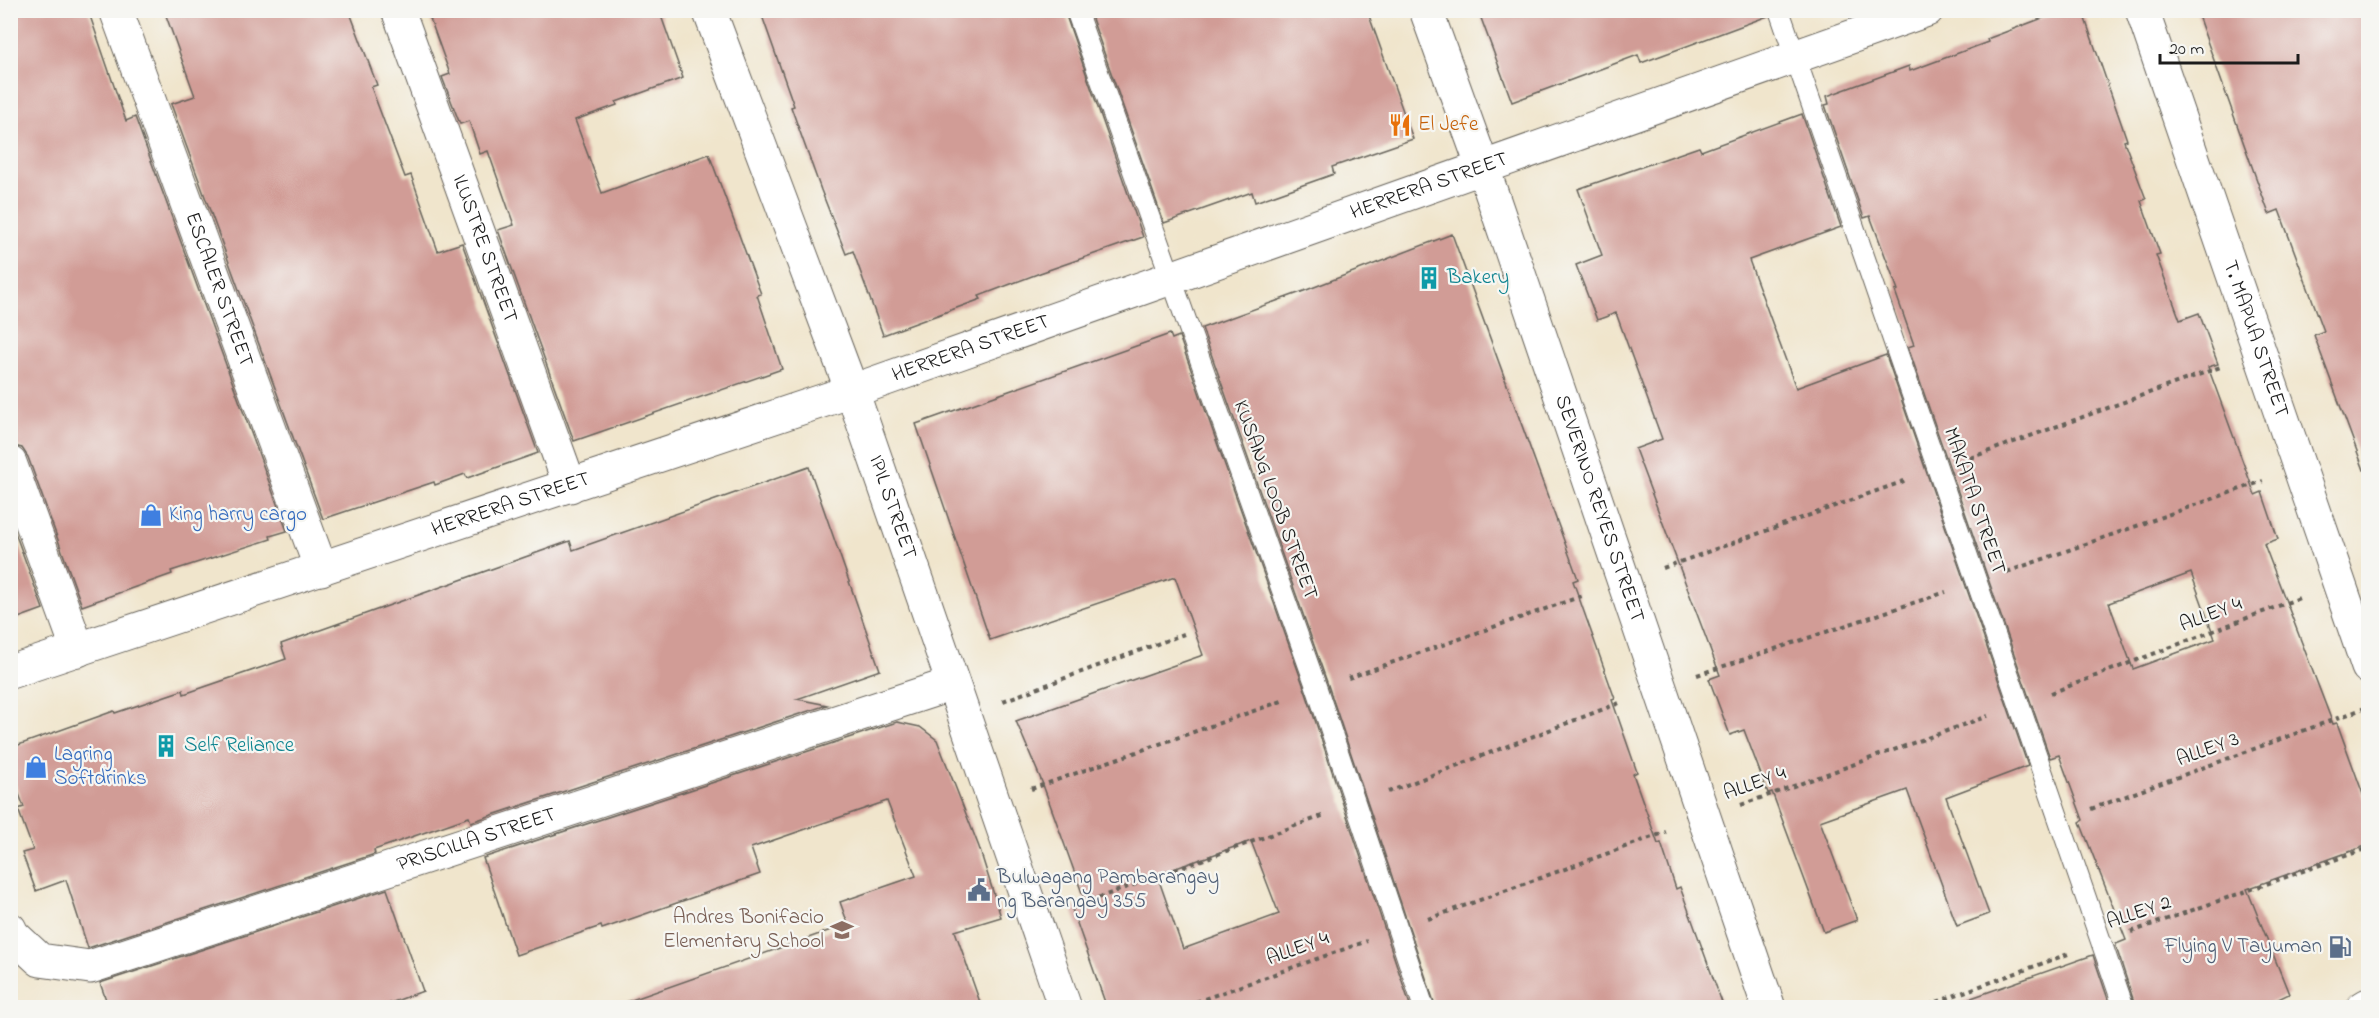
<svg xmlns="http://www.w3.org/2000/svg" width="2379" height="1018" font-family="'Indie Flower',sans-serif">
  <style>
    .building { fill: #d19c96; fill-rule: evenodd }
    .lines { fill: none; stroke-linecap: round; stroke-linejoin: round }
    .service-casing { stroke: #66625a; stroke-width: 22 }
    .minor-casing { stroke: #66625a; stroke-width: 35 }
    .tertiary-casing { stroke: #66625a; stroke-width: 35 }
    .primary-casing { stroke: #66625a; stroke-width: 35 }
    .path { stroke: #66625a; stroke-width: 4; stroke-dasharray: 4.5 4.5; stroke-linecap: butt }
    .service { stroke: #fff; stroke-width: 20 }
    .minor { stroke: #fff; stroke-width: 33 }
    .tertiary { stroke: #fff; stroke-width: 33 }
    .primary { stroke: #fff; stroke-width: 33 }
    .labels { text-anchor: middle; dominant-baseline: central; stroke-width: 4.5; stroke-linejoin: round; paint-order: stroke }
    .food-label { font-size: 21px; fill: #c56008; stroke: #f6f6f2; text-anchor: start }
    .street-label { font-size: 21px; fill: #1c1c1c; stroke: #f6f6f2 }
    .culture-label { font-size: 21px; fill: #0d838f; stroke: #f6f6f2; text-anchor: start }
    .shop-label { font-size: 21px; fill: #366cbe; stroke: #f6f6f2; text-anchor: start }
    .service-label { font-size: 21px; fill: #4e5e75; stroke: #f6f6f2; text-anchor: start }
    .education-label { font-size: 21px; fill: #785e54; stroke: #f6f6f2; text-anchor: end }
  </style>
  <rect width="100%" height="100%" fill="#f6f6f2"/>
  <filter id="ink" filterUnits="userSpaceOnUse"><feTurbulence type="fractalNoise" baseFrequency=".0167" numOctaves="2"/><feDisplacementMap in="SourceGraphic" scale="12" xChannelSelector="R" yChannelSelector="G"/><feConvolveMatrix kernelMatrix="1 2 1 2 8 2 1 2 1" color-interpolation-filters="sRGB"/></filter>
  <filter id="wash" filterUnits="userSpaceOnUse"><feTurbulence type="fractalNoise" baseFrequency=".008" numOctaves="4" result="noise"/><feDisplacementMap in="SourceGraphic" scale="24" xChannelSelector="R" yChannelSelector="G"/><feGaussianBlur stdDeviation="1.35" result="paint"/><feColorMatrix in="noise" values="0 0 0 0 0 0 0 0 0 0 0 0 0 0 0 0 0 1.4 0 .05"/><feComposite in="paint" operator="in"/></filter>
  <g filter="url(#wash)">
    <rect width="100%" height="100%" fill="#f0e5cc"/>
    <g id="blocks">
      <g class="building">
        <polygon points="10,10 88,10 126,121 135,117 287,531 270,536 271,539 171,571 172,574 82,606 28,457 22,448 10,445"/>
        <polygon points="164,10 349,10 377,85 371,87 405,177 411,175 438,251 462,243 538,453 467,478 465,474 435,485 434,482 323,519 171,104 195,96"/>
        <polygon points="427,10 659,10 683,78 616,102 617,105 575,120 602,193 709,154 761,294 757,295 782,369 574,441 498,230 514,225 488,151 480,154 469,121 460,124 442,77 450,74"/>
        <polygon points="760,10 1064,10 1143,237 1040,273 979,296 981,299 883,335 853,251 846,254 821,190 791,107 794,106"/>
        <polygon points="1089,10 1367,10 1413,139 1332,167 1334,174 1255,202 1252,192 1164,223"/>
        <polygon points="1478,10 1767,10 1768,16 1641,63 1638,55 1512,102"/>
        <path d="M2064,10H2082L2127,140L2124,141L2146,199L2141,201L2160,254L2156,255L2180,320L2199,313L2218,364L2208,367L2255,495L2262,492L2278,539L2264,544L2333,724L2337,723L2368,808V845L2247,889L2289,994L2260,1008H2136L2116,947V944L2126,940L2080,822L2083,820L2059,755L2050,758L1908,347L1914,345L1895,291L1898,290L1870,216L1864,218L1825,105L1829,104L1827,96L1909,66L1910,71L1988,42L1987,39ZM2191,573L2215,639L2133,669L2109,603Z"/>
        <polygon points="2196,10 2368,10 2368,469 2364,470 2314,335 2324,331 2279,210 2269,214"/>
        <polygon points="1802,114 1841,227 1749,260 1796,388 1886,355 2028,766 1946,797 1989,914 1957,926 1907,790 1820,821 1857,920 1824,932 1772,792 1768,793 1744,730 1730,735 1709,679 1720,675 1635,449 1662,439 1616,313 1597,320 1576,265 1602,255 1578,189 1699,147 1701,151"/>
        <polygon points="1452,234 1578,579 1573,581 1615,699 1612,700 1637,772 1633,774 1658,844 1661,843 1676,889 1680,887 1724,1008 1436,1008 1328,685 1202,328 1304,291"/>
        <path d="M1170,334L1172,339L1179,336L1306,693L1411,1008H1107L1072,909L1086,904L1042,782L1016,721L1203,655L1175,577L990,640L916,424ZM1251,841L1279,914L1183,949L1157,875Z"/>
        <polygon points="809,467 880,670 797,699 827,705 471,822 469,817 374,850 375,854 88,948 66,880 36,891 22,853 33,850 18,809 24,807 10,771 10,748 114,711 115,713 183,690 184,694 286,659 281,644 570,541 573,550"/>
        <polygon points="10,519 43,609 10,621"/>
        <polygon points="897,722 920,727 937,740 979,847 1001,917 955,931 982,1008 627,1008 626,1002 848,924 840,902 916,876 887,801 751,848 760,874 602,929 601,926 516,955 483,858"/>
        <polygon points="387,889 423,991 377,1008 109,1008 100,983"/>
        <polygon points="2093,955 2111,1008 1961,1008 1960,1002"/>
      </g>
    </g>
  </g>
  <g filter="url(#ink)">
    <use href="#blocks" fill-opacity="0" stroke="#66625a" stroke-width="1.5"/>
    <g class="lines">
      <g class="service-casing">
        <g id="service">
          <polyline points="1076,10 1317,689 1424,1008"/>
          <polyline points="1779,10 2124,1008"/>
        </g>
      </g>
      <g class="minor-casing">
        <g id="minor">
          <path id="s1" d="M116,10L321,569"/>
          <path id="s2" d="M398,10L570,486"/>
          <path id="s3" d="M709,10L852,391L1065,1008"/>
          <path id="s4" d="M1426,10L1483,168L1769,1008"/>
          <polyline points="10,463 78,650"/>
          <path id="s5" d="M10,672L852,391L1927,10"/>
          <path id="s6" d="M10,929L12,934L40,960L90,967L952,684"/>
        </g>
      </g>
      <g class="tertiary-casing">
        <g id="tertiary">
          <path id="s7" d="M2142,10L2368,667"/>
        </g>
      </g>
      <g class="primary-casing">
        <polyline id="primary" points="2363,1008 2368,1005"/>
      </g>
      <g class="path">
        <polyline points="1970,458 2223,366"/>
        <polyline points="1663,568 1907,480"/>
        <polyline points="2007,572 2263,481"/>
        <polyline points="1697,675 1946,592"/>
        <polyline points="1348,678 1585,595"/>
        <polyline points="2051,693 2302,597"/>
        <polyline points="1003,701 1184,634"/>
        <polyline points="1031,789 1285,700"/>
        <polyline points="1388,792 1622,702"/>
        <polyline points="1741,805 1988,716"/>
        <polyline points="2091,809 2365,708"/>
        <polyline points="1073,907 1325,815"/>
        <polyline points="1428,919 1666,832"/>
        <polyline points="2131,932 2368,848"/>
        <polyline points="1179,1008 1367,941"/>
        <polyline points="1920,1008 2071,953"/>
      </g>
      <use href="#service" class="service"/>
      <use href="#minor" class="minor"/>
      <use href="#tertiary" class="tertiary"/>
      <use href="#primary" class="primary"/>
    </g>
  </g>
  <defs>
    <g id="restaurant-bare" transform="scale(1.8)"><path d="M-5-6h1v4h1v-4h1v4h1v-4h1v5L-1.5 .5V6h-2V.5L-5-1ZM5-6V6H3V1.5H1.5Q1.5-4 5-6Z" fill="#e8710a" stroke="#f6f6f2" stroke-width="2.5" paint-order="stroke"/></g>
    <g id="building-bare" transform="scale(1.8)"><path d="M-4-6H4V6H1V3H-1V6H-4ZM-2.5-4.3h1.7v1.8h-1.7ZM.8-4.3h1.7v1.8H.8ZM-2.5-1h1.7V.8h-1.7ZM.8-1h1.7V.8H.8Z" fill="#0f9aa8" stroke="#f6f6f2" stroke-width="2.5" paint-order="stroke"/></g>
    <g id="shop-bare" transform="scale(1.8)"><path d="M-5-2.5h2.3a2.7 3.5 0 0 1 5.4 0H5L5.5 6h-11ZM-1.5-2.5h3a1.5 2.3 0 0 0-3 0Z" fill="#3f7fe0" stroke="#f6f6f2" stroke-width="2.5" paint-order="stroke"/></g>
    <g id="civic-bare" transform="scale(1.8)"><path d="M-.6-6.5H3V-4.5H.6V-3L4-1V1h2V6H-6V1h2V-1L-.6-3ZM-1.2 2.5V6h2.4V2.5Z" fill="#5c6f8a" stroke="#f6f6f2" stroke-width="2.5" paint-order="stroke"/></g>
    <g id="school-bare" transform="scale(1.8)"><path d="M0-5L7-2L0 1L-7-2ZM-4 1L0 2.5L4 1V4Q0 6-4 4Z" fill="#8d6e63" stroke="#f6f6f2" stroke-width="2.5" paint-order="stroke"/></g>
    <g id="fuel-bare" transform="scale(1.8)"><path d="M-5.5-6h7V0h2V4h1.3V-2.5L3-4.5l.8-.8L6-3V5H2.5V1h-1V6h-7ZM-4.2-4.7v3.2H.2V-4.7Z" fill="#5c6f8a" stroke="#f6f6f2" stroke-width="2.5" paint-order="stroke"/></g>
  </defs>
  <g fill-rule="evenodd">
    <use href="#restaurant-bare" x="1400" y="125"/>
    <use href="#building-bare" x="1429" y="278"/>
    <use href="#shop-bare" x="151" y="515"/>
    <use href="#building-bare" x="166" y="746"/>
    <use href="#shop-bare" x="36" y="767"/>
    <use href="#civic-bare" x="979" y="890"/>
    <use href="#school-bare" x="842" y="930"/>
    <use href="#fuel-bare" x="2340" y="947"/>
  </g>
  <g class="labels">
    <g class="food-label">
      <text x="1418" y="125">El Jefe</text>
    </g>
    <g class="street-label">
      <text stroke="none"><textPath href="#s5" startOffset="1500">HERRERA STREET</textPath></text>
      <text stroke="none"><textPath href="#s2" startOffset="254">ILUSTRE STREET</textPath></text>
      <text stroke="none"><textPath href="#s1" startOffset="298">ESCALER STREET</textPath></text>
      <text stroke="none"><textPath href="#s7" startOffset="348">T. MAPUA STREET</textPath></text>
      <text stroke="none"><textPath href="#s5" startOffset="1014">HERRERA STREET</textPath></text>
      <text transform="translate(1275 500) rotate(70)">KUSANG LOOB STREET</text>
      <text transform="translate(1974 501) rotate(71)">MAKATA STREET</text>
      <text stroke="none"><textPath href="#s5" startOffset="528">HERRERA STREET</textPath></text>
      <text stroke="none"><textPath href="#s3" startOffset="530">IPIL STREET</textPath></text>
      <text stroke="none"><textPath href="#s4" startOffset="528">SEVERINO REYES STREET</textPath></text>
      <text transform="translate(2211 615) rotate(-21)">ALLEY 4</text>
      <text transform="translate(2208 750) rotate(-20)">ALLEY 3</text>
      <text transform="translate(1755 784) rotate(-20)">ALLEY 4</text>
      <text stroke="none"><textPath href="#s6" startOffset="501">PRISCILLA STREET</textPath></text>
      <text transform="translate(2139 913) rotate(-19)">ALLEY 2</text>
      <text transform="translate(1298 949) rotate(-20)">ALLEY 4</text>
    </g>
    <g class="culture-label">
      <text x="1447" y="278">Bakery</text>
      <text x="184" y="746">Self Reliance</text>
    </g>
    <g class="shop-label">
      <text x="169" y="515">King harry cargo</text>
      <text x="54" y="755">Lagring<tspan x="54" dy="24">Softdrinks</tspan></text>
    </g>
    <g class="service-label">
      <text x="997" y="878">Bulwagang Pambarangay<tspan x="997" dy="24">ng Barangay 355</tspan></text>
      <text x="2322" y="947" text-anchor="end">Flying V Tayuman</text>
    </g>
    <g class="education-label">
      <text x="824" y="918">Andres Bonifacio<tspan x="824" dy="24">Elementary School</tspan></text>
    </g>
  </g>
  <rect width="2379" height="1018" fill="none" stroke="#f6f6f2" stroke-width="36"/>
  <path d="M2160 54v9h138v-9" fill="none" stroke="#1c1c1c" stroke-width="3"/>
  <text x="2169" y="54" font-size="18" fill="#1c1c1c" stroke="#f6f6f2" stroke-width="4.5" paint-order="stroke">20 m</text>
</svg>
